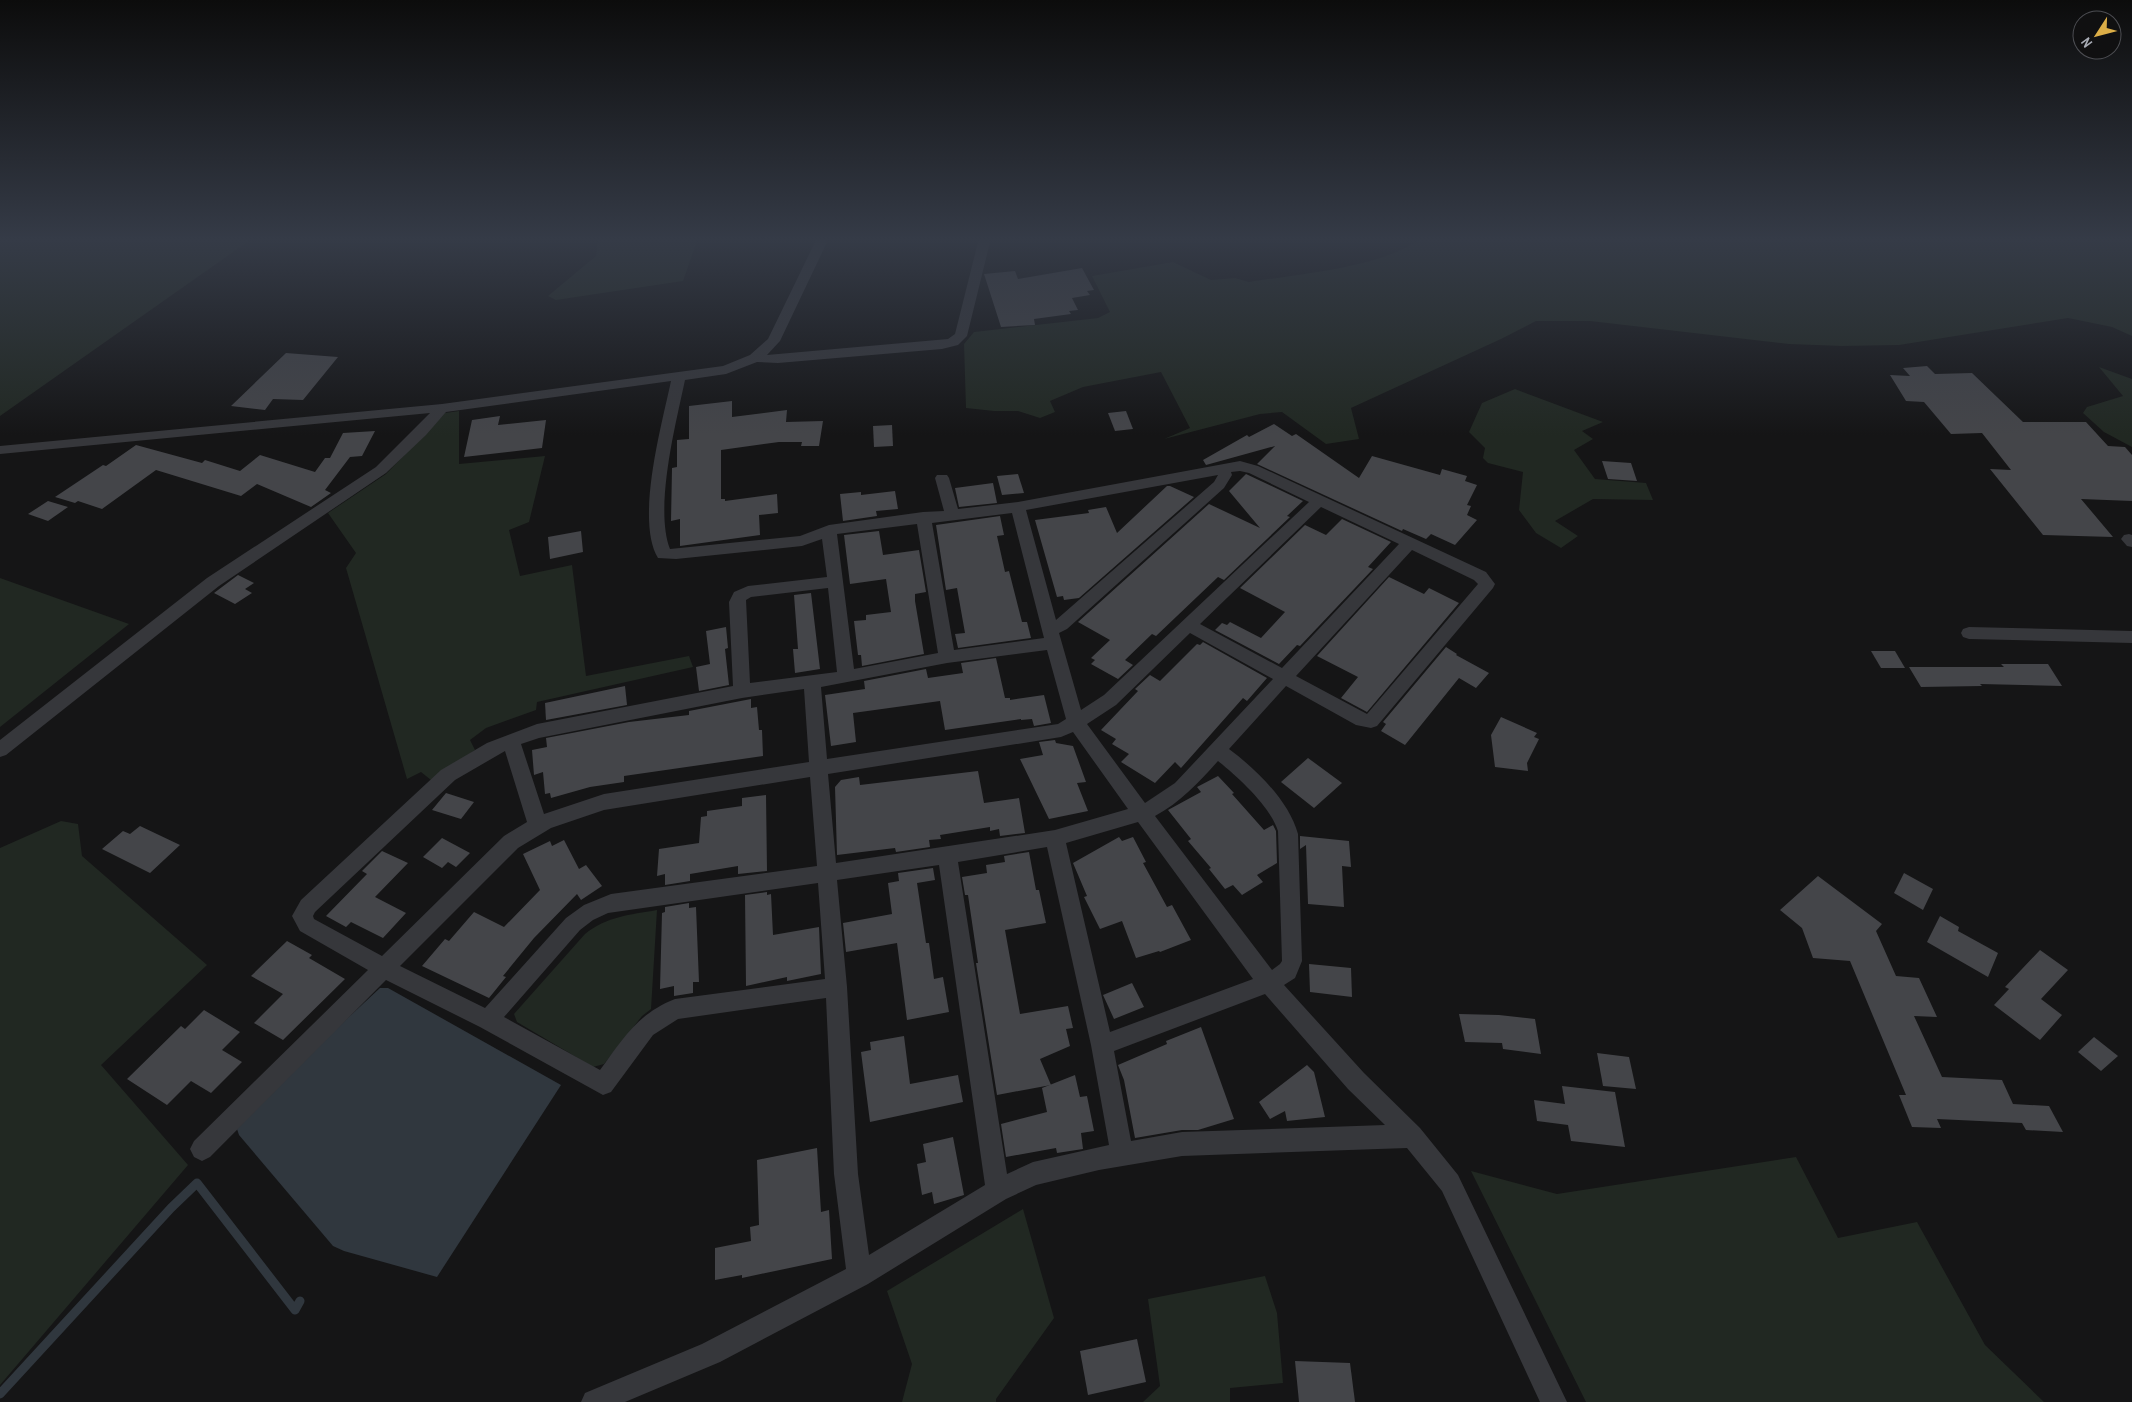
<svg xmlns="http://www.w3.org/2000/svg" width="2132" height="1402" font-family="'Archivo Narrow',sans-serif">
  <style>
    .green { fill: #212822 }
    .water { fill: #30373e }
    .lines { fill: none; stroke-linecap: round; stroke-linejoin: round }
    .stream { stroke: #30373e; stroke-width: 9 }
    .building { fill: #444549 }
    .minor { fill: #36373b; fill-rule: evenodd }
  </style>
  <rect width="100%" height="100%" fill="#151516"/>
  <g class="green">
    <polygon points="0,238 253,238 0,416"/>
    <polygon points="598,238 698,238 683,281 556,300 548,296 596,256"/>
    <path d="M1421,238H2132V336L2112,327L2068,318L1899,345L1842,346L1789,344L1590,321H1536L1501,339L1351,408L1359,439L1326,444L1282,412L1260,414L1164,439L1190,428L1161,372L1083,387L1050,401L1055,412L1040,418L1018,411H994L966,408L964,344L974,332L1098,318L1110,312L1092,276L1173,262L1211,280L1235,278L1249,282C1298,274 1382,268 1421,238Z"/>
    <polygon points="2099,367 2132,379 2132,447 2104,432 2083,413 2087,407 2123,396"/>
    <polygon points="1515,389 1603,422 1582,431 1593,439 1574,450 1595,479 1646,483 1653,500 1593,499 1555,521 1578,536 1561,548 1536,533 1519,510 1523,472 1488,463 1483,458 1485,448 1469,432 1482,403"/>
    <polygon points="459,411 459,464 545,456 529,522 509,530 520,576 572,565 586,676 689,656 693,667 537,702 536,710 486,728 470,740 475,750 431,780 421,772 407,779 346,568 356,553 328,513 386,474 445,413"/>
    <polygon points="0,578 129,624 0,727"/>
    <polygon points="61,821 78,824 82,856 207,965 101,1065 188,1165 0,1385 0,848"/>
    <path d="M657,910L651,1009L642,1016L604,1064L593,1067L517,1022L514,1014L585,934C608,916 629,915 657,910Z"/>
    <polygon points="1796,1157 1838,1238 1917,1222 1985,1345 2044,1402 1586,1402 1471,1171 1557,1194"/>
    <polygon points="1023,1209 1054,1318 996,1399 996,1402 902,1402 912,1364 887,1291"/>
    <polygon points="1265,1276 1277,1313 1283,1383 1230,1388 1230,1402 1143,1402 1160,1386 1148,1299"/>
  </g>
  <polygon class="water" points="380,988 388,988 561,1085 437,1277 344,1251 333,1246 239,1135 235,1123"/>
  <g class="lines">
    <polyline class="stream" points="0,1394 171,1208 197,1183 295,1310 300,1301"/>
  </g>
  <g class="building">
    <polygon points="1082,268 1094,290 1087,291 1090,295 1072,298 1078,310 1069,311 1071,314 1034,319 1035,325 1001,327 984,274 1015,271 1018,279"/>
    <polygon points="286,353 338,357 303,400 273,399 265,410 231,406"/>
    <polygon points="1927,366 1935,374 1972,373 2023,422 2086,422 2108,446 2125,447 2132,455 2132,501 2081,499 2113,537 2043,535 1990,469 2011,470 1982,433 1951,434 1924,402 1906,401 1890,375 1910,376 1903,368"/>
    <polygon points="732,401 732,417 787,410 786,422 823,421 819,446 801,446 802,442 779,442 721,450 721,499 725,499 725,501 777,494 778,513 759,515 760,535 680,546 680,519 671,521 672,468 677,467 677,440 689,439 689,406"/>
    <polygon points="1126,411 1133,429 1115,431 1108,413"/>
    <polygon points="500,416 498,425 546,420 542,448 464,457 472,420"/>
    <polygon points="1274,424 1292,436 1296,434 1359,478 1372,456 1440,475 1442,469 1467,476 1465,481 1477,485 1467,505 1471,506 1467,515 1477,520 1455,545 1431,534 1426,539 1403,529 1402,531 1257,464 1275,446 1206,465 1203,460 1247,435 1249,437"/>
    <polygon points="892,425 893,446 874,447 873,426"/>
    <polygon points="375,431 362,456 350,457 325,490 331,493 311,507 257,484 241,496 156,470 102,509 78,501 75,503 55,497 103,465 106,466 136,445 202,463 205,460 240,471 260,455 315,472 325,458 330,458 343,433"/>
    <polygon points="1602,461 1631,463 1637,481 1608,479"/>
    <polygon points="1018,474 1024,493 1002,495 997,476"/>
    <polygon points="1246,474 1303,501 1287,516 1290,517 1224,580 1218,577 1156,636 1152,634 1125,660 1133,665 1118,679 1091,664 1095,660 1091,658 1110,640 1078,622 1209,504 1260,528 1229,491"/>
    <polygon points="993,483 997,503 959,507 955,488"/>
    <polygon points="1167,486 1170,486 1194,497 1079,598 1064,600 1063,596 1057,597 1035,520 1089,513 1088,510 1106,507 1117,533"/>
    <polygon points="895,491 898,509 876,511 877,516 843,521 840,494 861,492 861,495"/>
    <polygon points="48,501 68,507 48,521 28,514"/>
    <polygon points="1000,516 1004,535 997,536 1005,572 1009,571 1022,622 1027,622 1031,638 958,648 955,634 965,633 957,588 946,590 936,525"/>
    <polygon points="1342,519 1391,542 1368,567 1373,569 1300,646 1297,645 1279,664 1215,630 1222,623 1227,625 1230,622 1261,638 1285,612 1240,588 1305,525 1326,535"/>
    <polygon points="581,531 583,552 550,559 548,537"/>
    <polygon points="879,531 883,555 919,550 926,592 915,594 915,601 924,654 862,666 861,655 858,655 854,621 866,620 866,615 891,612 886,579 850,584 844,535"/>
    <polygon points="238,575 254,583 245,589 252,593 235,604 214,593"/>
    <polygon points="1389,577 1424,594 1429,588 1459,603 1367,712 1341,698 1358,677 1317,656"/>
    <polygon points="811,593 820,669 795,673 793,649 798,649 794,595"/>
    <polygon points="726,627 728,648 725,649 729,685 699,691 696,667 710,664 706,631"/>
    <polygon points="1203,642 1267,678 1247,701 1243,698 1181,768 1175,762 1155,783 1121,762 1129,754 1112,744 1116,739 1101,730 1138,691 1135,689 1150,675 1160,681 1197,644 1200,645"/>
    <polygon points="1446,647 1457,654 1456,655 1489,673 1476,688 1459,678 1405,745 1381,731 1386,724 1383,722"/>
    <polygon points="1871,651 1895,651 1905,668 1881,668"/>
    <polygon points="996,658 1005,698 1010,698 1010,700 1044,695 1051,723 1034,726 1032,719 1021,720 1021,719 945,730 940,701 853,713 856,742 831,746 825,695 865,689 864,681 926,669 928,678 963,673 961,663"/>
    <polygon points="2001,664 2048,664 2062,686 1980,684 1982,686 1921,687 1909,667 2004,667"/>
    <polygon points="625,686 627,705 546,720 545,703"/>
    <polygon points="751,699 751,708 757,707 759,730 762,730 763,756 624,776 624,782 590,787 551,798 550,793 545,794 543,772 534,775 532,750 547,747 546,738 629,722 689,715 689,711"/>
    <polygon points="1501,717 1537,733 1534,737 1539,739 1527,763 1528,771 1495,767 1491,735"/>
    <polygon points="1055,740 1056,743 1073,746 1086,782 1077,783 1088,811 1049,819 1020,759 1043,755 1039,742"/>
    <polygon points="1308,758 1342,783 1314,808 1281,782"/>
    <polygon points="978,771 984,803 1019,798 1025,833 1000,836 999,829 990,831 990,827 940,835 941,839 929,840 930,847 896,852 895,848 837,855 835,787 841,780 859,777 860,785"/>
    <polygon points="1218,776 1234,793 1232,794 1264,830 1273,825 1276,831 1277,863 1257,875 1263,882 1242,895 1233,885 1225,889 1209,869 1211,868 1188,841 1191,839 1168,810 1201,792 1197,787"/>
    <polygon points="446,793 474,802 461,819 432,810"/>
    <polygon points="766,795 767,871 738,874 738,866 690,874 690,881 665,885 665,874 657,876 659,849 699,843 701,817 707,816 707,811 742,806 742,798"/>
    <polygon points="140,826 180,845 150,873 102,849 123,831 130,834"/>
    <polygon points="1300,836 1349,841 1351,867 1342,866 1344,907 1308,904 1306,845 1300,849"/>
    <polygon points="1119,837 1122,841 1133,837 1146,862 1143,863 1167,907 1172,905 1191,940 1160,952 1159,951 1136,958 1122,921 1100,929 1084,897 1087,896 1073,863"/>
    <polygon points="442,838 470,853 456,867 448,862 442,868 423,857"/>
    <polygon points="564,840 579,869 586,865 602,886 581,900 577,894 534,938 503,976 506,977 489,998 422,966 445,939 449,941 474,912 504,927 540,890 523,854 550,841 552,846"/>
    <polygon points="382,851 408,863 375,897 406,913 383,938 351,922 346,927 326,916 367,874 362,871"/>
    <polygon points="1029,852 1036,890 1039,890 1046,923 1005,930 1020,1014 1068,1006 1073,1028 1066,1029 1070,1046 1040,1059 1051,1085 997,1095 976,963 978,963 968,895 965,895 962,877 987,873 986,865 1005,862 1004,856"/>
    <polygon points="933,868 935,880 917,883 926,943 929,943 934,979 943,977 949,1012 907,1020 897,943 846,952 843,923 892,914 888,883 899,881 898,873"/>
    <polygon points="1904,873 1933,889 1923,910 1894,893"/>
    <polygon points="1818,876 1882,924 1876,931 1896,976 1919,978 1937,1017 1914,1016 1942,1077 2002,1080 2013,1104 2049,1106 2063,1132 2026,1130 2022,1123 1937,1119 1941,1128 1912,1127 1899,1095 1906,1095 1850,961 1813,958 1802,928 1780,910"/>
    <polygon points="767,892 767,895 771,894 773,935 819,927 821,974 787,981 787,977 746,986 745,895"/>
    <polygon points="689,903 689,908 696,907 699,982 693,982 693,993 674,996 674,986 660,989 662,913 665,912 665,907"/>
    <polygon points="1940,916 1959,927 1958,931 1998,953 1988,977 1927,942"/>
    <polygon points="287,941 312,955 309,958 345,979 283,1040 254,1023 283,994 251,976"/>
    <polygon points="2040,950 2068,970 2041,999 2062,1015 2040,1040 1994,1005 2009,989 2005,987"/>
    <polygon points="1309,964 1351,968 1352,997 1310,992"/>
    <polygon points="1132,983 1144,1007 1114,1019 1103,995"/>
    <polygon points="204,1010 240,1032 222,1050 242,1062 211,1093 191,1081 167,1105 127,1079 181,1026 185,1029"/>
    <polygon points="1459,1014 1499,1015 1535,1019 1541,1054 1503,1049 1502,1043 1465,1042"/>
    <polygon points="1201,1027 1234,1119 1198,1130 1182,1130 1135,1138 1124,1080 1118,1065 1167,1044 1166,1041"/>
    <polygon points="904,1036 910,1084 958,1075 963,1102 870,1122 861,1052 871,1050 870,1042"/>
    <polygon points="2094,1037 2118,1056 2101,1071 2078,1052"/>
    <polygon points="1597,1053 1629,1057 1636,1089 1603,1086"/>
    <polygon points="1307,1065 1314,1072 1325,1117 1287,1121 1285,1111 1270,1119 1259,1102"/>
    <polygon points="1075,1075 1080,1097 1087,1096 1094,1131 1081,1133 1083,1149 1057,1153 1056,1148 1006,1157 1001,1124 1047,1112 1042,1088"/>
    <polygon points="1562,1086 1615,1092 1625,1147 1571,1141 1568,1125 1537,1121 1534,1100 1565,1104"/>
    <polygon points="953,1137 964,1195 934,1204 932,1192 922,1195 917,1164 926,1162 923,1144"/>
    <polygon points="817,1148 821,1212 829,1210 832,1259 742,1278 742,1275 715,1280 715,1248 751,1241 750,1227 759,1225 757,1160"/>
    <polygon points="1137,1339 1146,1382 1088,1395 1080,1351"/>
    <polygon points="1295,1361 1350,1363 1355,1402 1299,1402"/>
  </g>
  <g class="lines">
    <g class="minor">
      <path d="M817,238H829L780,341L767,355L948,339L955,334L979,238H991L967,336L958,345L942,349L778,363L757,362L726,374L685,380C676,423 654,508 670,549L800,536L829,525L923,512L944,511L935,478L937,475H947L949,478L958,509L1018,502L1240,461L1258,466L1486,572L1495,584L1493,588L1377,726L1371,728L1356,725L1286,686L1229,749C1256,769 1289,801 1298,834L1302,961L1295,978L1284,985L1364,1073L1420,1128L1458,1175L1567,1402H1540L1442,1191L1407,1148L1182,1156L1099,1170L1036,1185L1006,1199L868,1284L720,1362L625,1402H581L585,1393L702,1344L846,1269L834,1174L826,998L678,1019L653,1035L611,1092L603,1095L480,1027L386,980L210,1157L202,1161L194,1157L190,1149L194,1141L368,970L300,931L292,916L301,900L441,770L487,743L537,724L733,686L729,602L734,592L748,586L827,577L822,539L802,546L676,559L658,558C635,520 662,424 671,381L446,412L426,435L386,473L219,586L6,755L0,757V740L207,578L376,467L430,413L0,454V446L442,404L723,366L750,355L768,339ZM1240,471L1249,473L1309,502L1104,695L1081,710L1059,633L1067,629L1224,488L1232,475L1231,472ZM1218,475L1214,482L1056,620L1026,510ZM1321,507L1399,544L1282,668L1200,624ZM1012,513L1044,638L954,650L932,523ZM917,524L938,653L854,669L837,534ZM1412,550L1474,580L1478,584L1367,714L1296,676ZM828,588L837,672L750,683L746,600L751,597ZM1190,633L1273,679L1175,783L1145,803L1087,724L1116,705ZM1047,650L1066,719L1058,724L827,759L821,687L947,663ZM804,689L809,762L604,794L544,814L521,744L539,738L742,698ZM1073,732L1128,809L1055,830L836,863L828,774L1061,737ZM505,751L527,822L504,836L382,956L314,919L313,916L315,912L455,780ZM1218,761C1238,777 1270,806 1278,831L1282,961L1280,964L1272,970L1155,816C1181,802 1199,782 1218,761ZM810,777L817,866L611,894L584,905L566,918L485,1008L400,966L518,848L551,828L604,810ZM1138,822L1253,979L1110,1032L1066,843ZM1047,847L1091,1045L1109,1145L1033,1162L1007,1174L958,862ZM939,865L985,1185L869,1255L858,1174L847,987L837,880ZM818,883L825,979L675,999C637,1014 623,1039 600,1070L504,1017L580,930L593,920L608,913ZM1265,994L1348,1089L1385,1125L1182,1132L1131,1141L1114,1051Z"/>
      <polygon points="2129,534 2132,535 2132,547 2127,546 2121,539 2124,535"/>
      <polygon points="1969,627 2132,631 2132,643 1969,639 1963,637 1961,633 1963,629"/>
    </g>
  </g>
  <linearGradient id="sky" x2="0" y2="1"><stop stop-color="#0c0c0c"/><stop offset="0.55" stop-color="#353b47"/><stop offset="1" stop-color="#353b47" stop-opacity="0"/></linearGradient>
  <rect width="2132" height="435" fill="url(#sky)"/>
  <g transform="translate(2097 35) rotate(234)"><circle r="24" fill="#101011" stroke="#4d4e53"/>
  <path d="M0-4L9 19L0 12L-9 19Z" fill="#dcae47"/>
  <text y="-8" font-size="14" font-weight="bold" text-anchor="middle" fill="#a8acb5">N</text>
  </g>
</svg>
